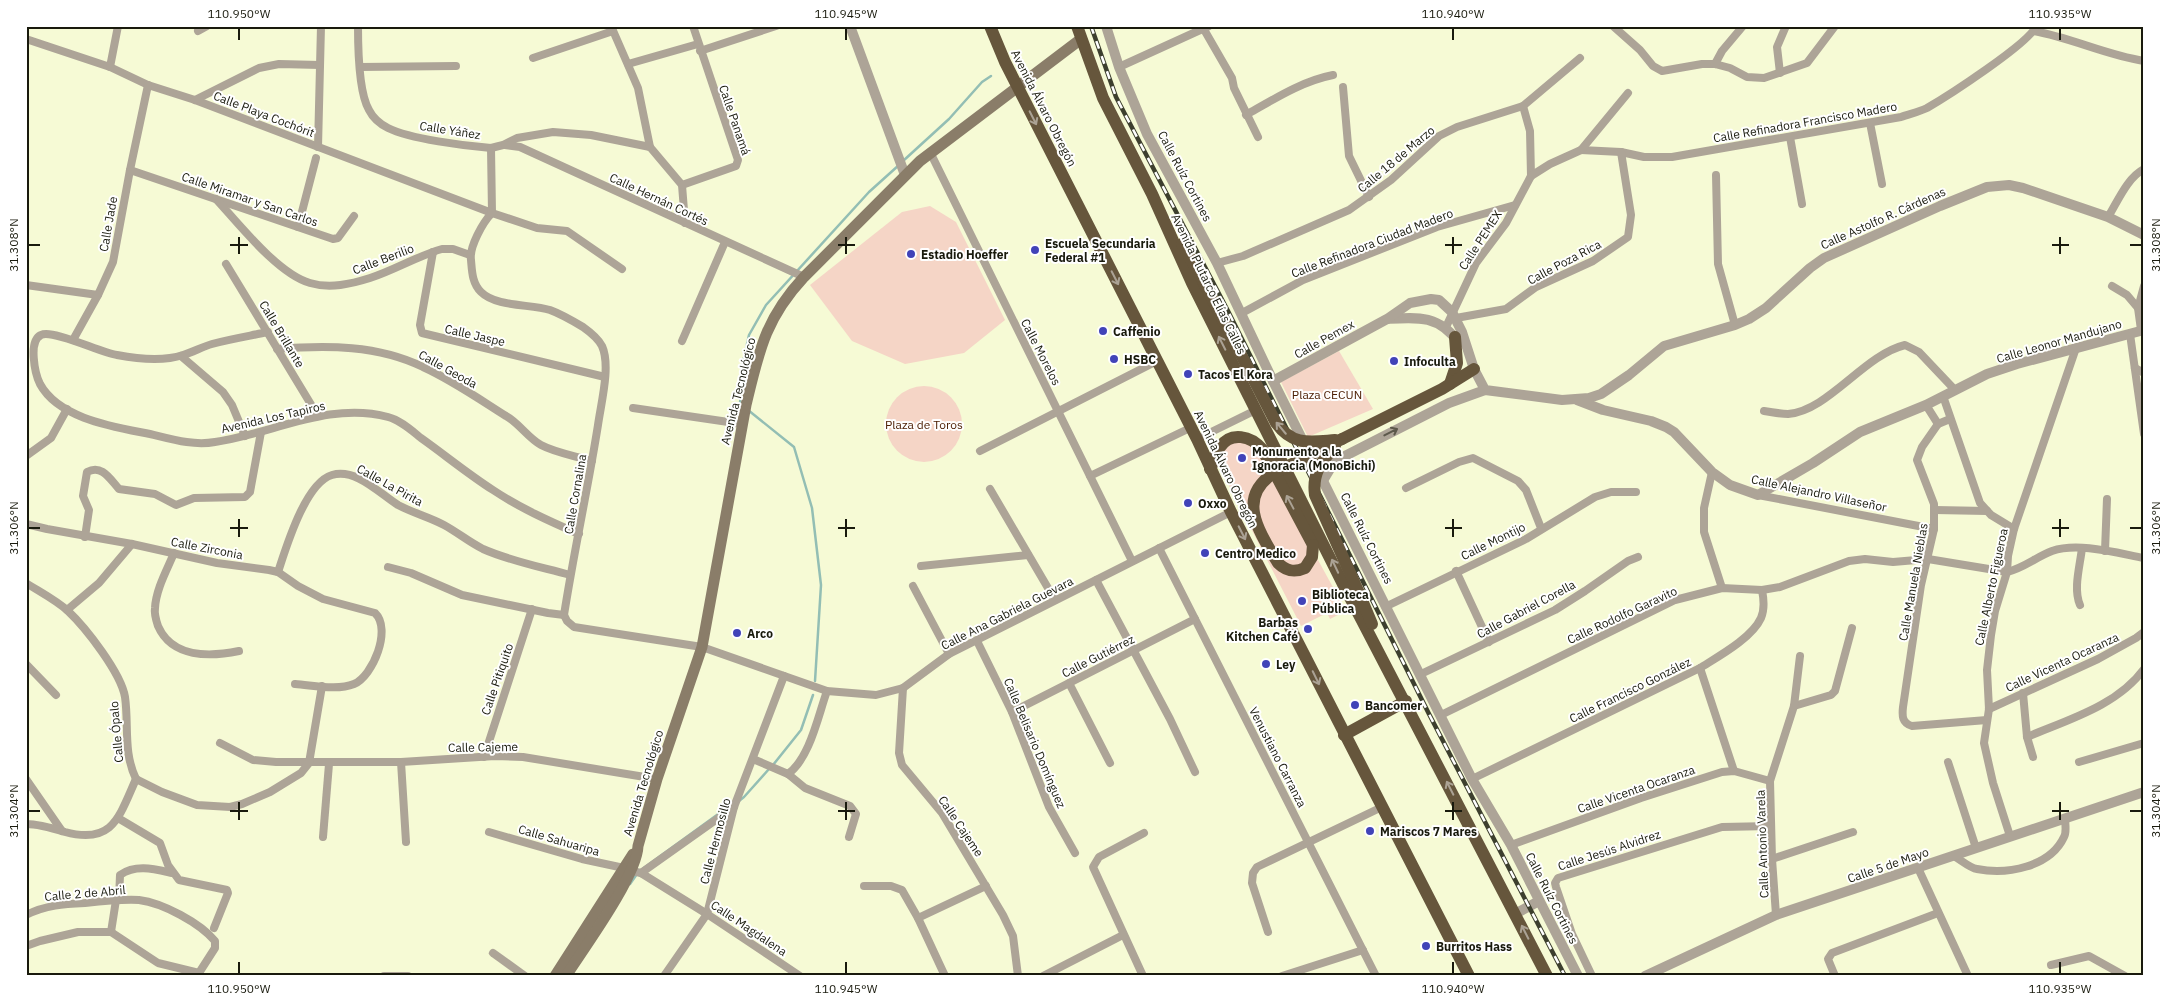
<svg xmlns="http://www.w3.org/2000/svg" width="2170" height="1002" font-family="'IBM Plex Sans',sans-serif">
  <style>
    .green { fill: #f5d5c6 }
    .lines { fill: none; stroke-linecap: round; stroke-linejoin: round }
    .stream { stroke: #93beb4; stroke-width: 2.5 }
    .minor { stroke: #ada497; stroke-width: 8 }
    .tertiary { stroke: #ada497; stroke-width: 10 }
    .secondary { stroke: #8a7d69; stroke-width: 11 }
    .trunk { stroke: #66563c; stroke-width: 12 }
    .rail-casing { stroke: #3d3f2e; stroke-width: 4.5 }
    .rail { stroke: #fff; stroke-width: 2.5; stroke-dasharray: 8; stroke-linecap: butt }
    .trunk-bridge { stroke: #66563c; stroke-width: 12 }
    .oneway { stroke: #aba294 }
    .oneway2 { stroke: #5c584b }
    .ticks { fill: none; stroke: #191a0d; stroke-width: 2 }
    .poi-dot { fill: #4143b8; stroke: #fff; stroke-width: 2 }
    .labels { text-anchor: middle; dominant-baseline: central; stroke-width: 4; stroke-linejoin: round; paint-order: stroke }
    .street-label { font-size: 12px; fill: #191a0d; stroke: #fff }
    .poi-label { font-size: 12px; font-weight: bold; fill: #191a0d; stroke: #fff; text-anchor: start }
    .park-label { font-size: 12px; fill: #4e2005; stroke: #fff }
    .neatline { fill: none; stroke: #191a0d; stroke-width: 2 }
    .ticks-label { font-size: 12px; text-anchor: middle; fill: #191a0d }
  </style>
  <rect width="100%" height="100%" fill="#f6fad5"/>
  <g class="green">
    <polygon points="930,206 956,222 1005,320 964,353 905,364 852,341 810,285 902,212"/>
    <polygon points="1339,351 1373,409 1308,437 1281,382"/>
    <circle cx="924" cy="424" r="38"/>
    <polygon points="1234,440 1255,445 1346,611 1330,619 1327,613 1301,626 1219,466 1220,456"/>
  </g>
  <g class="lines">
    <g class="stream">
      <polyline points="903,161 949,119 982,82 991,76"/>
      <polyline points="742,405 740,404 743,362 749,335 766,305 869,192 899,165"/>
      <polyline points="748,410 794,447 812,508 821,585 815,681"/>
      <polyline points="773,765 801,730 813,695"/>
      <polyline points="739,801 744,797 769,769"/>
      <polyline points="641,870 721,812"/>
      <polyline points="630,884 637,874"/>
    </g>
    <g class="minor">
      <path d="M358,26C358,47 359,93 369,110C373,118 380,124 388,128C410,139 466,146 491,148L503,145L517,138L553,132L591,135L650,147L682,185L685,223"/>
      <polyline points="611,26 638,88 650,147"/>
      <polyline points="1202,26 1232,78 1234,88 1258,137"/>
      <polyline points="1613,26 1640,50 1653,66 1662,71 1702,64 1715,64 1730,68 1747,77 1764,78 1807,63 1835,26"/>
      <polyline points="198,31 207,26"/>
      <path d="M2034,31C2072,38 2106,55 2144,61"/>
      <polyline points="26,39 110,67 148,85 195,100 492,213 537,228 567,231 622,269"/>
      <polyline points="700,51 776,26"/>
      <polyline points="533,58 613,31"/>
      <polyline points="628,64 698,44"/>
      <polyline points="1715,64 1722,51 1743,26"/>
      <polyline points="110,67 118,26"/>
      <polyline points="360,67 456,66"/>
      <polyline points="1119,67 1209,26"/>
      <polyline points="1780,73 1777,47 1786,26"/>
      <polyline points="1343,87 1349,156 1369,197"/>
      <polyline points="195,100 259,68 279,64 320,65"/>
      <polyline points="1523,106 1530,131 1531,176"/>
      <path d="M1246,115C1274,99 1302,81 1333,75"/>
      <polyline points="1870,123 1882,184"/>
      <polyline points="1790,137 1802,204"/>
      <polyline points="505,145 520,147 804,277"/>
      <polyline points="318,147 321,26"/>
      <polyline points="491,148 492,213"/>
      <path d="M1581,150L1621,152L1644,157H1672L1901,117C1909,114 1919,112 1927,108C1946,97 2030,43 2036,26"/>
      <polyline points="930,152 1132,561"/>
      <polyline points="130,170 333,239 338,238 354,216"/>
      <polyline points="1716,175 1718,264 1735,325"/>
      <polyline points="682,185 736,166 738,160 693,26"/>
      <path d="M216,199C239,224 278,274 310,283C330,289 351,284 370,278C395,270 417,256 442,249H453L470,255"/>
      <path d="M492,213C483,222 469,247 471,260C472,271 472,283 481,292C496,307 530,304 550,310C561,314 573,321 583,327C590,332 598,338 602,346C611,366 601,403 598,425C588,488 574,551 564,615"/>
      <path d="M2108,217C2118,201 2127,178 2144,169"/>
      <polyline points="298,227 316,158"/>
      <polyline points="433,252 420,325 422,333 605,377"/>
      <polyline points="1217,263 1243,256 1349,210 1391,180 1439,136 1457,127 1523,106 1580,58"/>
      <polyline points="226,264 318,416"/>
      <polyline points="26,285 98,295 113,262 130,170 148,85"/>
      <polyline points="2112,286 2127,295 2138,308"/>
      <polyline points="1242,313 1303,280 1437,227 1515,205"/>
      <polyline points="1456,318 1506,309 1536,287 1593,261 1628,237 1631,215 1621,152"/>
      <polyline points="1446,327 1476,263 1506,223 1531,176 1550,164 1581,150 1628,93"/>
      <polyline points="2141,330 2138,308 2144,286"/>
      <path d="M268,332C249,336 230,339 212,344C202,347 193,352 183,355C162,362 138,359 117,355C101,353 53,329 41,335C28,341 35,374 40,384C59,419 115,427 150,434C171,439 193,446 215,442C272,434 329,401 388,417C400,420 411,430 421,438C445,455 468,474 493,490C520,508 549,521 579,534"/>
      <polyline points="2130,334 2144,434"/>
      <polyline points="73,340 98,295"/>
      <polyline points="682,341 725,242"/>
      <path d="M277,349C327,345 378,345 423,367C452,380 479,399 506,416C519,423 528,438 541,445C556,453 576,456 592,461"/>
      <polyline points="181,356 223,392 232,405 245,436"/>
      <polyline points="2135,368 2144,373"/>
      <polyline points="1943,396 1980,503 1991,515 2014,529"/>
      <polyline points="1926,405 1938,424 1950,419"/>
      <polyline points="633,408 742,424"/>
      <path d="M1764,411C1772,412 1780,414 1788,414C1828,411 1864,355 1905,345L1919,352L1955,390"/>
      <path d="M1938,424L1922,447L1917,460L1934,504V529L1921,585L1903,707C1902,716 1902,723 1912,726L1987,720"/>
      <polyline points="1197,439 1256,410"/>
      <polyline points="980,451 1157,361"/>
      <polyline points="26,456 51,438 67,409"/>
      <polyline points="1712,472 1704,508 1704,532 1722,588"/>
      <polyline points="1090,476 1190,428"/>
      <polyline points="1406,488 1459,462 1473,458 1518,481 1526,490 1541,528"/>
      <polyline points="990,489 1055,600"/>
      <polyline points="1758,495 1934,529"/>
      <polyline points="1935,510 1987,511"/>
      <path d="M26,524L47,529L132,544L217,563L269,570L278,572L298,586L323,599L375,613C392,629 373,676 354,684C337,691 312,685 295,684"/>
      <path d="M85,537L89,510L83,496L87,472C102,464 110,479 119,489L155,494L176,505L194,498L245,497L250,492L261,432"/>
      <polyline points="1159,548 1376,976"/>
      <polyline points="2105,551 2107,499"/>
      <path d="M174,553C167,570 156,589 155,608C154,614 156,620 158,626C172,658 210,657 239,651"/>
      <polyline points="921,566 1028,555"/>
      <polyline points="388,567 411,573 462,595 548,613 564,615 567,621 574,627 702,647 827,691 876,695 903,688 949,654 1231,512"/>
      <polyline points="1456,571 1489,642"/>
      <path d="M278,572C286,548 305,483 332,475C356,468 379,493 398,505C413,513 429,517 444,525C457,532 469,542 483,549C510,561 541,567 570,575"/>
      <polyline points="1096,580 1170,719 1195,772"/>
      <path d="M26,583C40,592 56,600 68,611C86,628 121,673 125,697C129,725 123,752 136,779"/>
      <polyline points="913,586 949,654"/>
      <path d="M2080,605C2073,589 2080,566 2082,548"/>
      <polyline points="1387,606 1526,539 1595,497 1611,492 1636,492"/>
      <polyline points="67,610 99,583 132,544"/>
      <polyline points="977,641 1012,712 1049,807 1075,853"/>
      <polyline points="26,664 56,695"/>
      <polyline points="1700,668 1734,771"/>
      <polyline points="1421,674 1555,610 1585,591 1628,561 1638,557"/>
      <polyline points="1069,683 1110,763"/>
      <polyline points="903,688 899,753 902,765 942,813 1003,915 1013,936 1018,976"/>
      <polyline points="2023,693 2027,737 2033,757"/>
      <polyline points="1794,706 1831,695 1835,691 1852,628"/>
      <polyline points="1989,709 2098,659 2136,638 2144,632"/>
      <polyline points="1012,712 1195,619"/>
      <path d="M1441,715L1675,600L1722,588L1762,590L1780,587L1849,561L1865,559L1893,562L1928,559L2007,572C2024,568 2036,557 2052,551C2078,542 2117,553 2144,558"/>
      <path d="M2027,737C2067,720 2117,706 2144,669"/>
      <polyline points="220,743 253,760 276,762 401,762 495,756 523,757 657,779"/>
      <polyline points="484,757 532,609"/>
      <polyline points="753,759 788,774 805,788 850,806 856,814 849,837"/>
      <polyline points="401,762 406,842"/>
      <polyline points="1948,762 1976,848"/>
      <polyline points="2079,762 2144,743"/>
      <path d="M788,774C810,758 818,716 827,691"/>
      <polyline points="26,779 62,831"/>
      <polyline points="136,779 162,792 197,805 230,807 242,804 270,792 301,773 309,763 322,686"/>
      <path d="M1472,779L1700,668C1719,656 1752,638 1761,618C1765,609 1764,600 1762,590"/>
      <polyline points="118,818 160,843 168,865 179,880 227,890 228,893 214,928"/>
      <path d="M26,824C39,824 52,828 65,832C113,845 119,817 136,779"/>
      <polyline points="489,832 582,859 624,868"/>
      <polyline points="2010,836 1993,783 1984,743 1989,709 1987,670 1991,635 1995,611 2007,572 2008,556 2014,529 2076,348"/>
      <polyline points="323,837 329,764"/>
      <polyline points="1511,845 1641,798 1722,772 1734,771 1770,781"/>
      <path d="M1954,856C1961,860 1970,868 1977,869C2007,875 2050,867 2064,837C2067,832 2065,824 2065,818"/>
      <polyline points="1772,859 1853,832"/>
      <polyline points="1918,868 1968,976"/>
      <polyline points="632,871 641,873 707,914 800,976"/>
      <polyline points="641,873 734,807"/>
      <polyline points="864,886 891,886 902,890 918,918 945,976"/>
      <path d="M119,900L120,875C136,864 154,869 172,873"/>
      <path d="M26,915C46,905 64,904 85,903C103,901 121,899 139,900C163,903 200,923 215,941V948L197,976"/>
      <polyline points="1776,915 1772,859 1770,781 1794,706 1800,656"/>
      <polyline points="918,918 986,886"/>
      <polyline points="111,932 116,900"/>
      <polyline points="1268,932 1252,883 1253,873 1257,867 1382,807"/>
      <polyline points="26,946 40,941 78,932 111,932 158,963 199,973"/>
      <polyline points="493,953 525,976"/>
      <polyline points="2051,965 2089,956 2125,976"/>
      <polyline points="384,976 408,976"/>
      <polyline points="664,976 707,914 734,807 784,676"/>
      <polyline points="1043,976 1123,935"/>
      <polyline points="1143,976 1093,867 1099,857 1144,833"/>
      <polyline points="1282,976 1363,950"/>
      <polyline points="1592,976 1572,934 1556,887 1555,883 1558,878 1722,827 1771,826"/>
      <polyline points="1835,976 1828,959 1832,953 1938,913"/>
    </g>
    <g class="tertiary">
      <polyline points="850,26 905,175"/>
      <polyline points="1106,26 1119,67 1147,134 1217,263 1273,381 1472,779 1511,845 1578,976"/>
      <path d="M1388,319C1418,317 1439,315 1459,343"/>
      <polyline points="1273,381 1387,319 1410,303 1431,299 1439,300 1452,312 1462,332 1474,369 1485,390 1562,400 1589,398 1601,394 1629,375 1664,346 1735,325 1749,319 1766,308 1810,268 1824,258 1940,206 1987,187 2009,185 2023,188 2108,217 2144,235"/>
      <polyline points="1577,400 1603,410 1651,421 1666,427 1674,432 1712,472 1730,485 1758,495 1813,463 1860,432 1926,405 1987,374 2017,364 2144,330"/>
      <polyline points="1324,479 1333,464 1341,458 1449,403 1485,390"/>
      <polyline points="1515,914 1539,901"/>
      <polyline points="1645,976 1776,915 2144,792"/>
    </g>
    <g class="secondary">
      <polyline points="555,976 633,854"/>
      <path d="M566,976C584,948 637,876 638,846L657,779L702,647L746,405C759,351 765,319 804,277L920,161L1081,39"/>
    </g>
    <g class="trunk">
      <polyline points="990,26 1005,62 1197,439 1231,512 1469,976"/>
      <polyline points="1077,26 1103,98 1152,194 1192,283 1343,584 1547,976"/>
      <polyline points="1182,244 1202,279"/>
      <polyline points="1450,384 1457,363 1455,337"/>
      <polyline points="1342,439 1442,389 1474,369"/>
      <path d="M1210,469C1214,462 1215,453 1220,447C1231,431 1251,436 1262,449L1313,545"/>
      <polyline points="1359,593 1372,624"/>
      <polyline points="1344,735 1406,701"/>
    </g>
    <g class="rail-casing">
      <polyline id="rail" points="1091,26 1116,97 1228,311 1429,714 1565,976"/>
    </g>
    <use href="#rail" class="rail"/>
    <g class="trunk-bridge">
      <path d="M1202,279L1276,423C1293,446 1309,442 1335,440"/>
      <path d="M1335,447C1321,461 1312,474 1315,495L1359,593"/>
      <path d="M1313,545L1312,557L1305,568C1294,573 1286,571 1278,563C1260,533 1235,498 1274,473L1342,439"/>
    </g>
  </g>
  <defs><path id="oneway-shaft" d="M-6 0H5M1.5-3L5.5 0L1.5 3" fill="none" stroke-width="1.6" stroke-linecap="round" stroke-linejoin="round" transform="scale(1.25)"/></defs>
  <g class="oneway">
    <use href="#oneway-shaft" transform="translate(1033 118) rotate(63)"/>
    <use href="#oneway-shaft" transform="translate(1115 278) rotate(63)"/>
    <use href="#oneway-shaft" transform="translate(1222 343) rotate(-117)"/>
    <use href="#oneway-shaft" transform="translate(1281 428) rotate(-130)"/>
    <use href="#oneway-shaft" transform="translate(1290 502) rotate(-118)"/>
    <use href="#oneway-shaft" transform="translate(1242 533) rotate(63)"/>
    <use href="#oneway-shaft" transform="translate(1335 566) rotate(-115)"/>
    <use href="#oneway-shaft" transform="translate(1316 678) rotate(64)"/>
    <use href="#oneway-shaft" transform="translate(1450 788) rotate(-117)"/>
    <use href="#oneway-shaft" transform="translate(1525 932) rotate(-117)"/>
  </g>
  <use class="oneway2" href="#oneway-shaft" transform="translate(1391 432) rotate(-27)"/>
  <path class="ticks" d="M239,28V40M846,28V40M1453,28V40M2060,28V40M239,237V254M846,237V254M1453,237V254M2060,237V254M28,245H40M230,245H248M838,245H855M1445,245H1462M2052,245H2069M2130,245H2142M239,519V537M846,519V537M1453,519V537M2060,519V537M28,528H40M230,528H248M838,528H855M1445,528H1462M2052,528H2069M2130,528H2142M239,802V820M846,802V820M1453,802V820M2060,802V820M28,811H40M230,811H248M838,811H855M1445,811H1462M2052,811H2069M2130,811H2142M239,962V974M846,962V974M1453,962V974M2060,962V974"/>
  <g class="poi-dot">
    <circle cx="1035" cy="250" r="5"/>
    <circle cx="911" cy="254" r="5"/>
    <circle cx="1103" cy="331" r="5"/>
    <circle cx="1114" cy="359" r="5"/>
    <circle cx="1394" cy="361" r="5"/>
    <circle cx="1188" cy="374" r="5"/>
    <circle cx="1242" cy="458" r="5"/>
    <circle cx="1188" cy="503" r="5"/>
    <circle cx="1205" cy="553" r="5"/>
    <circle cx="1302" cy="601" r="5"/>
    <circle cx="1308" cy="629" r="5"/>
    <circle cx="737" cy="633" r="5"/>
    <circle cx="1266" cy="664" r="5"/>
    <circle cx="1355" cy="705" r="5"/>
    <circle cx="1370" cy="831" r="5"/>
    <circle cx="1426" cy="946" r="5"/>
  </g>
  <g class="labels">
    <g class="street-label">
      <text transform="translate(1044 108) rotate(63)">Avenida Álvaro Obregón</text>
      <text transform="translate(264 114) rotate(21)">Calle Playa Cochórit</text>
      <text transform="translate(735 120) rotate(71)">Calle Panamá</text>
      <text transform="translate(1805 122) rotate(-10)">Calle Refinadora Francisco Madero</text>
      <text transform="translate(450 130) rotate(9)">Calle Yáñez</text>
      <text transform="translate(1396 159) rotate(-40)">Calle 18 de Marzo</text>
      <text transform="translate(1185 176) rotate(62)">Calle Ruíz Cortines</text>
      <text transform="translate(250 199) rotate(19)">Calle Miramar y San Carlos</text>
      <text transform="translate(659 199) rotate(25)">Calle Hernán Cortés</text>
      <text transform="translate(1883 218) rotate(-24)">Calle Astolfo R. Cárdenas</text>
      <text transform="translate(108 224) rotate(-80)">Calle Jade</text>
      <text transform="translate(1480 240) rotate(-57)">Calle PEMEX</text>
      <text transform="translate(1372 243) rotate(-21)">Calle Refinadora Ciudad Madero</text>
      <text transform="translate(383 259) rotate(-21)">Calle Berilio</text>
      <text transform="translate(1564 262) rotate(-28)">Calle Poza Rica</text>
      <text transform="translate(1209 284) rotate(64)">Avenida Plutarco Elías Calles</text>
      <text transform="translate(282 334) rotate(59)">Calle Brillante</text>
      <text transform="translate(475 335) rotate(13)">Calle Jaspe</text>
      <text transform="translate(1324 339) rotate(-29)">Calle Pemex</text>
      <text transform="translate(2059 341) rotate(-16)">Calle Leonor Mandujano</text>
      <text transform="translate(1041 352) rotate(63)">Calle Morelos</text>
      <text transform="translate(448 369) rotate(29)">Calle Geoda</text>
      <text transform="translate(738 391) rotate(-76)">Avenida Tecnológico</text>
      <text transform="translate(273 417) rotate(-13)">Avenida Los Tapiros</text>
      <text transform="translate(1226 469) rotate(64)">Avenida Álvaro Obregón</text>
      <text transform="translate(390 485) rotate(29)">Calle La Pirita</text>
      <text transform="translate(1819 493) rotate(12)">Calle Alejandro Villaseñor</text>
      <text transform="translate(575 494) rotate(-80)">Calle Cornalina</text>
      <text transform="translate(1367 538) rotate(63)">Calle Ruíz Cortines</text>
      <text transform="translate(1493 541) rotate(-26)">Calle Montijo</text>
      <text transform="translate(207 548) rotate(11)">Calle Zirconia</text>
      <text transform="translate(1913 582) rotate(-80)">Calle Manuela Nieblas</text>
      <text transform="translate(1991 587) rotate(-78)">Calle Alberto Figueroa</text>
      <text transform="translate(1526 609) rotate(-28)">Calle Gabriel Corella</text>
      <text transform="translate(1007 613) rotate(-27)">Calle Ana Gabriela Guevara</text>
      <text transform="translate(1622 615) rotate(-25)">Calle Rodolfo Garavito</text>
      <text transform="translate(1098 656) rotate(-27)">Calle Gutiérrez</text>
      <text transform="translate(2062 662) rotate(-25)">Calle Vicenta Ocaranza</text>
      <text transform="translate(497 679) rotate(-71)">Calle Pitiquito</text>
      <text transform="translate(1630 690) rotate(-26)">Calle Francisco González</text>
      <text transform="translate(116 732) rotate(-95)">Calle Ópalo</text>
      <text transform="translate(1035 743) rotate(67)">Calle Belisario Domínguez</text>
      <text transform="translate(483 747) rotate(-1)">Calle Cajeme</text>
      <text transform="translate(1278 757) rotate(63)">Venustiano Carranza</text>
      <text transform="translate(643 783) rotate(-73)">Avenida Tecnológico</text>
      <text transform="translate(1636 789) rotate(-19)">Calle Vicenta Ocaranza</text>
      <text transform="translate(961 826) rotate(56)">Calle Cajeme</text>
      <text transform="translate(559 840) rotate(16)">Calle Sahuaripa</text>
      <text transform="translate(715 841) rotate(-75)">Calle Hermosillo</text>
      <text transform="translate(1762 844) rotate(-92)">Calle Antonio Varela</text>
      <text transform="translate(1609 850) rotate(-18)">Calle Jesús Alvidrez</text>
      <text transform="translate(1888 865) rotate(-19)">Calle 5 de Mayo</text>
      <text transform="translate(85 893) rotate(-5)">Calle 2 de Abril</text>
      <text transform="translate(1552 898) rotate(63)">Calle Ruíz Cortines</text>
      <text transform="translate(749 928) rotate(34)">Calle Magdalena</text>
    </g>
    <g class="poi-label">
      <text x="1045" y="243">Escuela Secundaria<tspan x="1045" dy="14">Federal #1</tspan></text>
      <text x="921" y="254">Estadio Hoeffer</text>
      <text x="1113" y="331">Caffenio</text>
      <text x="1124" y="359">HSBC</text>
      <text x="1404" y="361">Infoculta</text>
      <text x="1198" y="374">Tacos El Kora</text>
      <text x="1252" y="451">Monumento a la<tspan x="1252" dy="14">Ignoracia (MonoBichi)</tspan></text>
      <text x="1198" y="503">Oxxo</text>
      <text x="1215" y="553">Centro Medico</text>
      <text x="1312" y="594">Biblioteca<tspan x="1312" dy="14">Pública</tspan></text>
      <text x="1298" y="622" text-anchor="end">Barbas<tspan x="1298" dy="14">Kitchen Café</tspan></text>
      <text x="747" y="633">Arco</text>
      <text x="1276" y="664">Ley</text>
      <text x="1365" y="705">Bancomer</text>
      <text x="1380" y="831">Mariscos 7 Mares</text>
      <text x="1436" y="946">Burritos Hass</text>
    </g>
    <g class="park-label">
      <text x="1327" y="394">Plaza CECUN</text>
      <text x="924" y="424">Plaza de Toros</text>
    </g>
  </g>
  <rect width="2170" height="1002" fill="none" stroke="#ffffff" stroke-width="55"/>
  <rect x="28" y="28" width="2114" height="946" class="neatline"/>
  <g class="ticks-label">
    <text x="239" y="18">110.950°W</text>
    <text x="846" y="18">110.945°W</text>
    <text x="1453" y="18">110.940°W</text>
    <text x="2060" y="18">110.935°W</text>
    <text transform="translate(14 245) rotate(-90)" y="4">31.308°N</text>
    <text transform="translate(2156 245) rotate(-90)" y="4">31.308°N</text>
    <text transform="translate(14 528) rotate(-90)" y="4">31.306°N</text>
    <text transform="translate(2156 528) rotate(-90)" y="4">31.306°N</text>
    <text transform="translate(14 811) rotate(-90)" y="4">31.304°N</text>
    <text transform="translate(2156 811) rotate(-90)" y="4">31.304°N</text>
    <text x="239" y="993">110.950°W</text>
    <text x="846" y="993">110.945°W</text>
    <text x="1453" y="993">110.940°W</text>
    <text x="2060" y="993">110.935°W</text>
  </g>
</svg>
